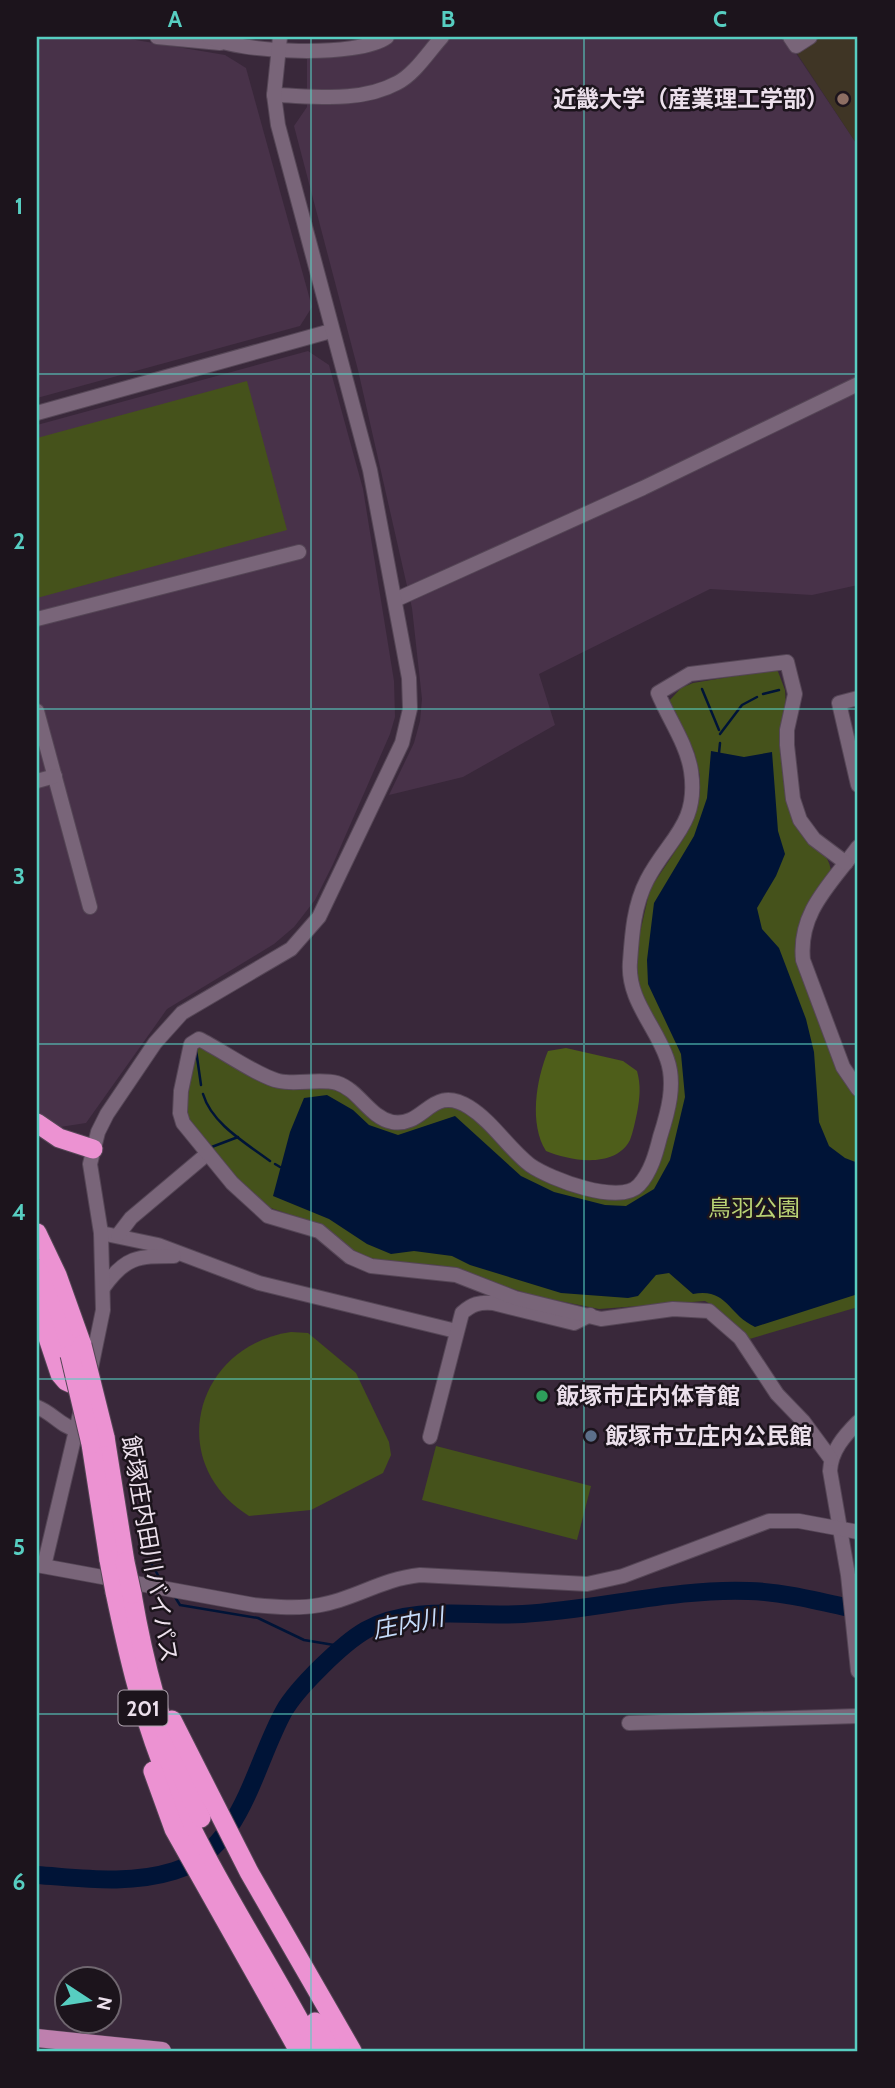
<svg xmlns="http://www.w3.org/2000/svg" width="895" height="2088" font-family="Cabin,'Noto Sans JP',sans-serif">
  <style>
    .built { fill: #483249 }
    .education { fill: #3f3525 }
    .green { fill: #45521b }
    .forest { fill: #4e5e1a }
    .water { fill: #001437 }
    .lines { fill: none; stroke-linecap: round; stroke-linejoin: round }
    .stream { stroke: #001437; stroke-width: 2.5 }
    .river { stroke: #001437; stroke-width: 18 }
    .minor-casing { stroke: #554656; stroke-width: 16 }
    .major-casing { stroke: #554656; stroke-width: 19 }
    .highway-casing { stroke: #554656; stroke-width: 21 }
    .minor { stroke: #796579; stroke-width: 14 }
    .major { stroke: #be80ae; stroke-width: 18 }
    .highway { stroke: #ec92d2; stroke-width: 19 }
    .highway-bridge-casing { stroke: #554656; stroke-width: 21; stroke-linecap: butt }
    .highway-bridge { stroke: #ec92d2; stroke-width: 19 }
    .grid { fill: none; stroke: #57cec1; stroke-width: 2; stroke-opacity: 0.55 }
    .education-dot { fill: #8d6e63; stroke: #1c141c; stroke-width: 2.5 }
    .leisure-dot { fill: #2e9e5b; stroke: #1c141c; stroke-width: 2.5 }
    .service-dot { fill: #5c6f8a; stroke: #1c141c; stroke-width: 2.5 }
    .labels { text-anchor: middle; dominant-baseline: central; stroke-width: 5; stroke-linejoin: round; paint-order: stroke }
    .shield { fill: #1c141c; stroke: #aea3ae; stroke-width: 2 }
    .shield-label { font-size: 21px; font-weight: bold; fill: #ece0ec }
    .poi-label { font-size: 23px; font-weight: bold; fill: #ece0ec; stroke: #1c141c; text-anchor: start }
    .park-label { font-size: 23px; fill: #bad375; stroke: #1c141c }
    .street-label { font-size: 23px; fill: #ece0ec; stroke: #1c141c }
    .water-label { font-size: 24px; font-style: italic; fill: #c6dcfb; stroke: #1c141c }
    .neatline { fill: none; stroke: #57cec1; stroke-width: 2.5 }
    .grid-label { font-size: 23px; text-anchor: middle; font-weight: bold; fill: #57cec1 }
  </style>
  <rect width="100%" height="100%" fill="#39283a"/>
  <g class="built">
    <polygon points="37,37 118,37 225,55 246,68 312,307 300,326 37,398"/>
    <polygon points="397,37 785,37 858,146 858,585 812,595 710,589 539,674 555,725 463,777 389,795 414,743 420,721 422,699 412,608 358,370 294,126 307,107 307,55 349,56 380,49"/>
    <polygon points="308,351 329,365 363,489 394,681 395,717 390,734 333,864 315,900 294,927 274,944 167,1009 86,1123 60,1127 37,1112 37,425"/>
  </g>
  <polygon class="education" points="820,37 858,37 858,146 796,52"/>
  <g class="green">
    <polygon points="247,381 287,530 37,598 37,438"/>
    <path d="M777,669L785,690L793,821C803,841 830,849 831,872L799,952L858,1093V1307L746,1340L717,1308L705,1301L599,1309L535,1296L438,1265L378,1262L359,1254L315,1223L259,1204L244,1188L187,1116L186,1102L197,1045L270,1083L338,1088L381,1121L445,1105L460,1106L550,1181L641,1192L660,1164L677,1102L676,1072L638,983L636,950L650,889L684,838L696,809L700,776L694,751L669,701L681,688L693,683Z"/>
    <path d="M291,1332L308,1333L356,1373L389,1442L391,1455L383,1473L311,1510L249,1516C164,1463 194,1346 291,1332Z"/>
    <polygon points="436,1446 591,1486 577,1540 422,1500"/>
  </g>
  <path class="forest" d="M566,1048L623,1061L637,1071C641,1085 640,1098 637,1113C635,1122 633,1132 630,1140C615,1169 570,1161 546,1151C529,1124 536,1080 548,1051Z"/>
  <path class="water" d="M711,751L744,757L772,752L778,831L785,854L776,876L757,908L762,929L779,948L806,1019L814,1052L819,1122L829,1146L845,1158L858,1163V1294L755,1327C727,1314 728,1288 693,1294L669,1273L656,1275L638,1296L628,1298L561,1293L470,1265L452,1256L414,1251L391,1254L367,1244L329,1219L273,1196L290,1132L304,1098L327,1095L353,1110L369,1125L398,1135L455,1116L521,1176L554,1192L605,1205L626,1206L654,1189L670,1160L685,1097L681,1054L648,984L647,960L654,903L694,836L707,798Z"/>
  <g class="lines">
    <g class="stream">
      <polyline points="702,689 719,730"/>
      <polyline points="763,694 779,690"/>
      <polyline points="720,734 742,705 757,697"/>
      <polyline points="719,753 720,743"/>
      <polyline points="196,1050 201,1085"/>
      <path d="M203,1094C212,1124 246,1143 270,1161"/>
      <polyline points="209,1148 238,1137"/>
      <polyline points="275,1164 280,1167"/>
      <polyline points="150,1561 159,1577"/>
      <polyline points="175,1597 180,1605 258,1618 304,1640 346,1647"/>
    </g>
    <path class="river" d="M37,1875C82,1878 129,1885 174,1871C241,1851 254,1765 284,1711C297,1688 343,1643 366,1630C412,1604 473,1617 523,1614C598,1610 674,1588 749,1591C786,1592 822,1602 858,1610"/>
    <g class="minor-casing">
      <g id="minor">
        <polyline points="157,37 220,43"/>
        <path d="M209,37C241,53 358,58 387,37"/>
        <polyline points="790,37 796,46 810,37"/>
        <path d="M274,95C314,96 360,103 397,83C415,74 429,51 442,37"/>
        <polyline points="37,413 331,331"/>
        <polyline points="395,600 643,488 858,384"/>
        <polyline points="37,619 299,552"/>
        <polyline points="858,698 839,703 858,785"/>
        <polyline points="37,711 90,907"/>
        <polyline points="37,781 55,776"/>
        <path d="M858,847C831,884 798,912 803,960L843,1067L858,1089"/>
        <polyline points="101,1233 158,1245 259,1283 456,1331"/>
        <polyline points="118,1235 131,1218 207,1154"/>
        <path d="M103,1288C125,1257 137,1256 174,1256"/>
        <polyline points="90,1373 103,1310 101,1233 90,1164 98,1132 107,1114 155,1043 182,1013 291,949 319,917 402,743 410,709 409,678 370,470 278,125 274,95 280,37"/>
        <path d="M37,1407C53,1413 60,1426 77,1430"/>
        <path d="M858,1422C844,1436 831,1451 830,1471L848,1575L858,1671"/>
        <path d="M430,1437L462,1313C472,1304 479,1302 493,1303L574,1323L590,1315"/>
        <path d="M831,1459L803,1421L777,1394L740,1338L709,1311L673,1309L601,1319L515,1298L456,1275L371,1266L350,1257L319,1231L268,1216L232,1183L183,1123L180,1113L181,1091L191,1044L199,1039C220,1049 259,1077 279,1081C297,1085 319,1078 337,1083C359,1090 369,1117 392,1122C425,1128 431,1083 469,1107C493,1122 508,1148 530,1165C550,1179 620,1206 639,1185C651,1172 656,1153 660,1137C668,1112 676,1084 667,1059C656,1026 627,1000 630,962C632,933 634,905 647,880C668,839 699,825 691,771C687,744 668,718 658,693L690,674L787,662L795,694L787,730V745L793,799L800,820L814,839L846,863"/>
        <path d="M37,1565L254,1605C276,1607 298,1609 320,1605C355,1599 381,1579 420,1575L587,1584L623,1576L769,1521H799L858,1532"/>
        <polyline points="44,1566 81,1409"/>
        <polyline points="629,1723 858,1716"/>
      </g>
    </g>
    <g class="major-casing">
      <polyline id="major" points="37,2038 162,2051"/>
    </g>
    <g class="highway-casing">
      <g id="highway">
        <polyline points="37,1123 59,1138 93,1149"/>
        <polyline points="37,1233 57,1275 82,1345"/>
        <polyline points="37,1269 70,1355"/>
        <polyline points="37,1305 60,1374 66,1381 86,1390"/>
        <polyline points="105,1437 125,1562"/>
        <polyline points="91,1444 109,1560"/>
        <path d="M115,1592C127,1649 140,1706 161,1761C202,1863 265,1954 316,2051"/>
        <path d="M132,1594C145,1670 166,1748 201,1818"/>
        <polyline points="172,1720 249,1872 352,2051"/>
        <polyline points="153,1771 174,1829 299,2051"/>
        <polyline points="315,2022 331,2051"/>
      </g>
    </g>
    <use href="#minor" class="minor"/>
    <use href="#major" class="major"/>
    <use href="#highway" class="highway"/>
    <g class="highway-bridge-casing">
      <g id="highway-bridge">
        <polyline points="82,1345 105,1437"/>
        <polyline points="70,1355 91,1444"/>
        <polyline points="109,1560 115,1592"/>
        <polyline points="125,1562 132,1594"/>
      </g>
    </g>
    <use href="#highway-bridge" class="highway-bridge"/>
  </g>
  <path class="grid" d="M311,37V2051M584,37V2051M37,374H858M37,709H858M37,1044H858M37,1379H858M37,1714H858"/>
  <circle class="education-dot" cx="843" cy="99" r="7"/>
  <circle class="leisure-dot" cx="542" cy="1396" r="7"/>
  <circle class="service-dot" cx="591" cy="1436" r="7"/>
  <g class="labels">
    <rect class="shield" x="118.5" y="1690.5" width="49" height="35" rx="5"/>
    <g class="shield-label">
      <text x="143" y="1708">201</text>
    </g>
    <g class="poi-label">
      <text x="829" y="99" text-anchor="end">近畿大学（産業理工学部）</text>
      <text x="556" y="1396">飯塚市庄内体育館</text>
      <text x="605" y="1436">飯塚市立庄内公民館</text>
    </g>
    <g class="park-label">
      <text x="754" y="1208">鳥羽公園</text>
    </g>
    <g class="street-label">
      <text transform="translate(150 1549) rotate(80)">飯塚庄内田川バイパス</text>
    </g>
    <g class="water-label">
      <text transform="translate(408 1623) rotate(-11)">庄内川</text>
    </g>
  </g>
  <rect width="895" height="2088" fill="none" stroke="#1c141c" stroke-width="77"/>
  <g transform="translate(88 2000) rotate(102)"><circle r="33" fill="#1c141c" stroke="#6f666f" stroke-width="2"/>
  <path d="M0-5L12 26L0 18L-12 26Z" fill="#57cec1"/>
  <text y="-10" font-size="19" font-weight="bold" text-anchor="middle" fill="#ece0ec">N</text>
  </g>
  <rect x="38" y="38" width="818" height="2012" class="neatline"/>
  <g class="grid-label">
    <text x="175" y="27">A</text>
    <text x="448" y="27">B</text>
    <text x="720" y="27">C</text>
    <text x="19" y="214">1</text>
    <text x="19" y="549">2</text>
    <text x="19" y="884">3</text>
    <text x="19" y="1220">4</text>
    <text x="19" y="1555">5</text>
    <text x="19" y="1890">6</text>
  </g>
</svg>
